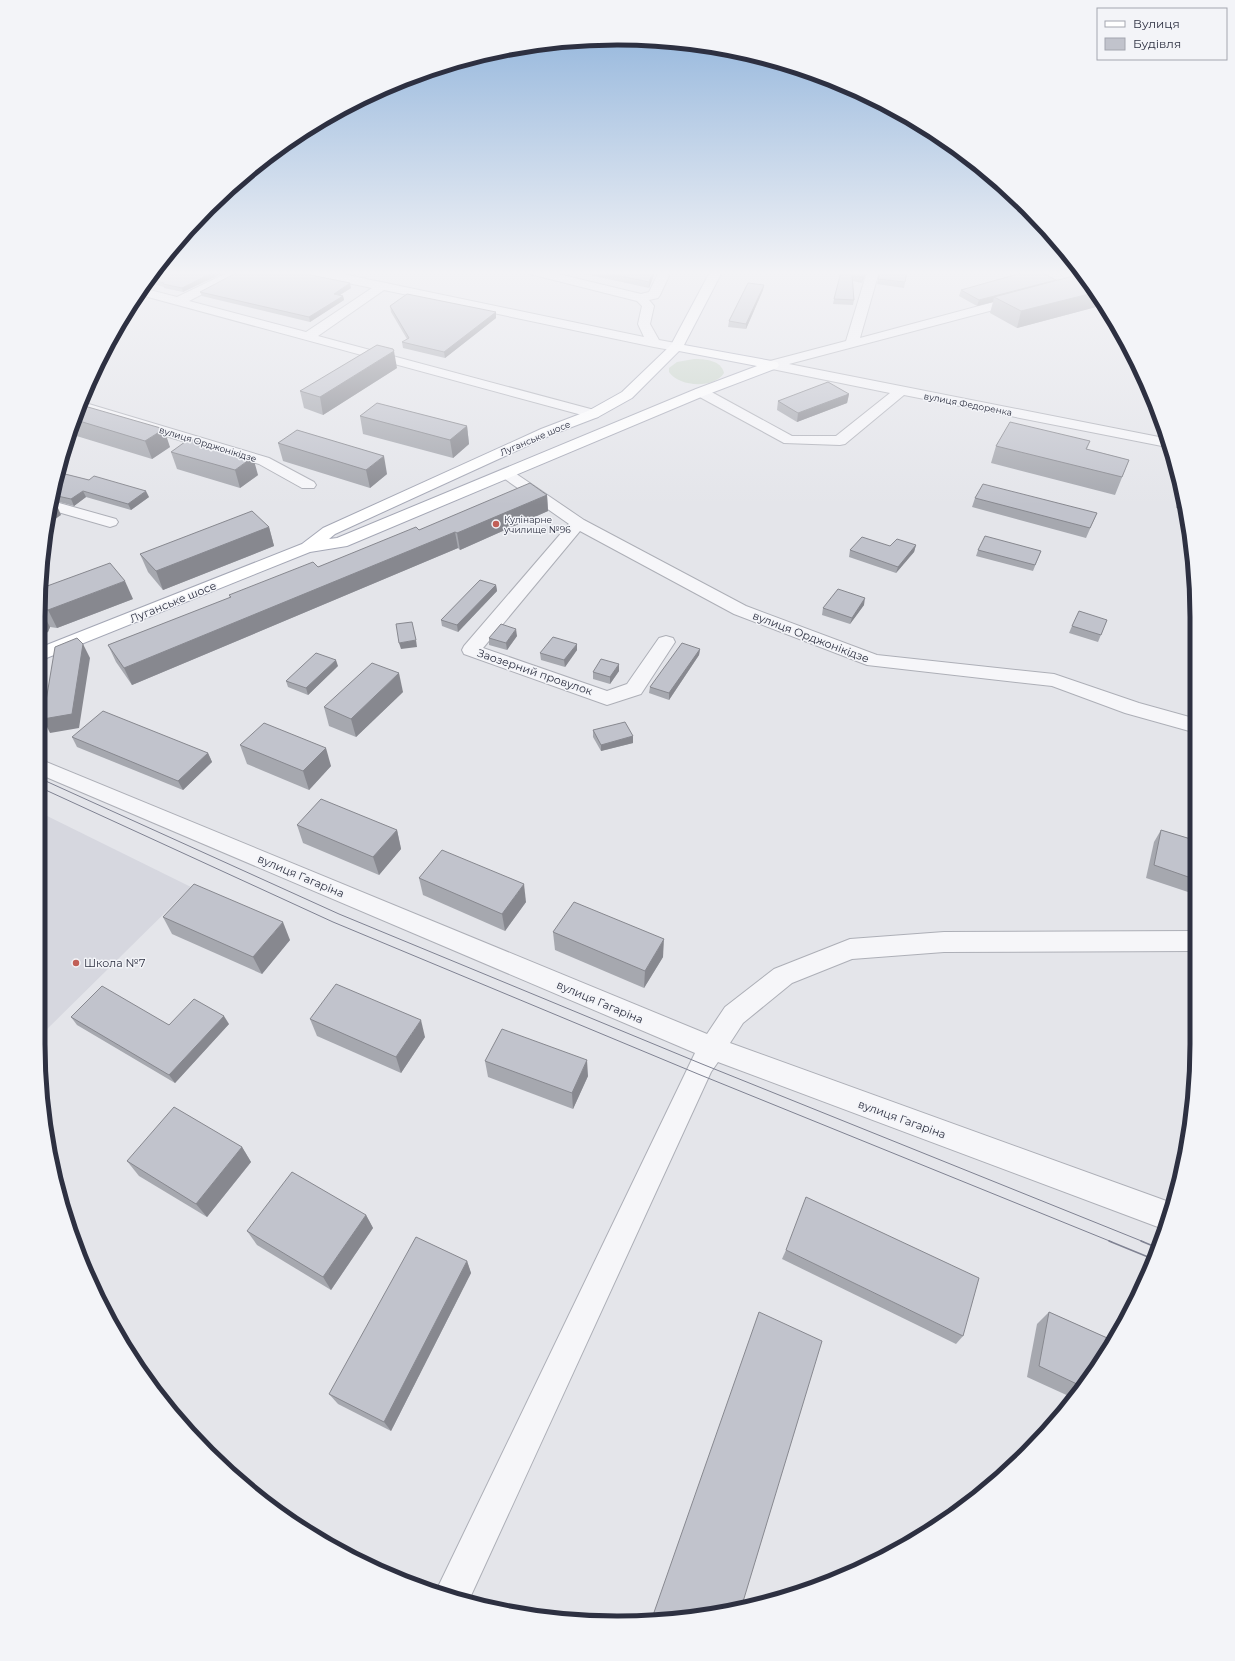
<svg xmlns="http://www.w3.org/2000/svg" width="1235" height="1661" font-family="Montserrat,sans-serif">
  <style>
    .built { fill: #d6d7df }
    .green { fill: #c6d3c6 }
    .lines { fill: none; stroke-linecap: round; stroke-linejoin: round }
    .minor-casing { stroke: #adafb7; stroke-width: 2 }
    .major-casing { stroke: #a4a7b5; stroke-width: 2 }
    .minor { fill: #f6f6f9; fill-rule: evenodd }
    .major { fill: #fff; fill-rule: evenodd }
    .tram-far1 { stroke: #7f8292; stroke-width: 1 }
    .tram { stroke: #7f8292; stroke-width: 1.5 }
    .wall { fill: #a6a8af }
    .shaded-wall { fill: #87888f }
    .building { fill: #c1c3cc; stroke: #87888f }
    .poi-dot { fill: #c15f57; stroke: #f3f4f8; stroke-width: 1.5 }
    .labels { text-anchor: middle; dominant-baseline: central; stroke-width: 3; stroke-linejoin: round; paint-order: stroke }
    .far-street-label { font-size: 9px; fill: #2d3041; stroke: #f3f4f8 }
    .far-poi-label { font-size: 9px; fill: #2d3041; stroke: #f3f4f8; text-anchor: start }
    .street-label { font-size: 11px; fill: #2d3041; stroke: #f3f4f8 }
    .poi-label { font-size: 11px; fill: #2d3041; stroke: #f3f4f8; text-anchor: start }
    .rim { fill: none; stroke: #2d3041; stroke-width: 5 }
  </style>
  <rect width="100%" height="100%" fill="#e4e5ea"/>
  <polygon class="built" points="39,812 191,887 38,1038"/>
  <path class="green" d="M694,359C705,359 721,360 724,373C714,389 679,387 669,372V368L677,362Z"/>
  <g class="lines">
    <g class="minor-casing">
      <g id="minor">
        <polygon points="229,272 245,272 189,301 306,332 372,288 314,276 308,272 333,272 644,337 638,324 642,306 637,301 530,274 528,272 550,272 641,294 649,292 657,276 656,272 668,272 669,276 660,295 658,298 649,300 654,306 650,324 659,340 681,344 683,347 676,351 654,347 384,290 318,336 598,411 600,414 598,417 593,418 137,294 142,288 177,297"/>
        <polygon points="867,272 879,272 860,338 1020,295 1026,299 1024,302 789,364 1164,438 1167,447 904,395 845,444 840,445 784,443 696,395 694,392 696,389 706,389 792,436 836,436 890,393 772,369 767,368 765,365 770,361 846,341"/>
        <polygon points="1058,272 1072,272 1086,283 1084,286 1076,286"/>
        <polygon points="82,402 269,458 314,482 316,485 314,488 302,488 259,464 79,410"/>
        <polygon points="507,469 512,471 584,520 746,606 877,655 1054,674 1139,703 1193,718 1193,732 1125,713 1052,686 867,665 734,614 580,531 483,648 607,691 627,684 659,638 666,636 673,638 675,642 641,694 607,705 464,654 462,650 464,646 569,524 502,477 499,474 502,471"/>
        <polygon points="52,501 116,519 118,522 116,525 110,527 51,510"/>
        <polygon points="39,759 707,1034 725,1007 774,969 850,939 944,932 1195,931 1195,951 944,952 852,959 792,983 743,1023 730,1043 1172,1203 1166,1230 718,1062 711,1072 469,1600 437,1589 695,1053 39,774"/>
      </g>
    </g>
    <g class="major-casing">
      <path id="major" d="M710,272H722L684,345L777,362L779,365L777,368L706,395L347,546L310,552L39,661V648L302,544L323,528L541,429L588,411L622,392L671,345ZM679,351L757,366L696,389L337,538L329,539L335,534L551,435L598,417L632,398Z"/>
    </g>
    <use href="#minor" class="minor"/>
    <use href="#major" class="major"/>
    <g class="tram-far1">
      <polyline points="39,778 339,914 702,1064 1144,1242"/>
      <polyline points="39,787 333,922 698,1074 1112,1242"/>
    </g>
    <g class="tram">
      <polyline points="1109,1241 1153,1259"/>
      <polyline points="1141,1241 1158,1248"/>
    </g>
  </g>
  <g class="wall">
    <polygon points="155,272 225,272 183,292 164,288 164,287 147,282"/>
    <polygon points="576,272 655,272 649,288"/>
    <polygon points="841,272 866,272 862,283 853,281 854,300 853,305 833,304 834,299"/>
    <polygon points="880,272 907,272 904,288 877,284"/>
    <polygon points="1056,281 1089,284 1098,300 1096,307 1017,328 990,313 993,302 977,306 959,296 961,290"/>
    <polygon points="764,285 763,290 746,329 728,327 729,321"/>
    <polygon points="351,288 340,295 343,296 344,300 310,322 202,296 200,292"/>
    <polygon points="390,306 496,312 496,318 445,358 403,348 402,342 407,339 391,312"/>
    <polygon points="397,368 323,415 304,408 300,391"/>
    <polygon points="849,394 847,403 797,422 777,410 778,401"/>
    <polygon points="81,405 170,447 152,459 70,434"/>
    <polygon points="360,416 467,426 469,444 453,458 363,434"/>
    <polygon points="1090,441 1087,449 1129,460 1115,495 991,463 996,446"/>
    <polygon points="278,443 387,474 370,488 283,461"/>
    <polygon points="171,452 258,475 240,488 177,469"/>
    <polygon points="57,472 89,480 149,497 131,510 86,497 74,506 52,500"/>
    <polygon points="1179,494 1184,510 1176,508"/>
    <polygon points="547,495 548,511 460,550 458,548 132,685 116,662 108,645 230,598 229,595 318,567 419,530"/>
    <polygon points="975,498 1097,513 1086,538 972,507"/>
    <polygon points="269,527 274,546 163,590 148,572 140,554"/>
    <polygon points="916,545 914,552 896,573 849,557 850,550 890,546"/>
    <polygon points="978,550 1041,551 1033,571 976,556"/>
    <polygon points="496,585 497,591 458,632 442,626 441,620"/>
    <polygon points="39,589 133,599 57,628 50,627 48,632 39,635"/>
    <polygon points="864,605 850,624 822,615 823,608"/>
    <polygon points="1107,620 1098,642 1069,633 1072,626"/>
    <polygon points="517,636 507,650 489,645 489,638"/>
    <polygon points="700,649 699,655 669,700 649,693 650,687"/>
    <polygon points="577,650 565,667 541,660 540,653"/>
    <polygon points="338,666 308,695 288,687 286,681"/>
    <polygon points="619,671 610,684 593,679 593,672"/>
    <polygon points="403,692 356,737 329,726 324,707"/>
    <polygon points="593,730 633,736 633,743 601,751 593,737"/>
    <polygon points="72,737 208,753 212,762 183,790 77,747"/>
    <polygon points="240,745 331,766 309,790 247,764"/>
    <polygon points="297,825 397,830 401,849 379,875 303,843"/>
    <polygon points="1161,830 1194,840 1194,894 1146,878 1154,842"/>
    <polygon points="419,878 526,902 505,931 423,895"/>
    <polygon points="163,917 290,940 262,974 172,934"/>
    <polygon points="553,932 663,957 644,988 555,950"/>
    <polygon points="71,1017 169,1025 229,1024 175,1083 77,1025"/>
    <polygon points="310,1019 425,1037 401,1073 317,1036"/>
    <polygon points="485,1061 588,1076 573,1109 488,1077"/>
    <polygon points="242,1147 251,1162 207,1217 139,1176 127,1161"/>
    <polygon points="366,1215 373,1228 331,1290 257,1245 247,1231"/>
    <polygon points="786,1250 963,1336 956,1344 782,1259"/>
    <polygon points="467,1261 471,1273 391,1431 338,1404 329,1394"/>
    <polygon points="1049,1312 1114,1341 1073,1398 1027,1377 1037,1324"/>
  </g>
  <g class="shaded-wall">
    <polygon points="214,272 225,272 183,292 182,288"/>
    <polygon points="653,272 655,272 649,288 649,282"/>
    <polygon points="865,272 866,272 862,283 863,277"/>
    <polygon points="1056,280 1054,285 994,297 993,302 977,306 979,300"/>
    <polygon points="350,283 351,288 335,298 334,294"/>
    <polygon points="764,285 763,290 746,329 746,324"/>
    <polygon points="1093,293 1098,300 1096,307 1017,328 1021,311"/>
    <polygon points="343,296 344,300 310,322 309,317"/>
    <polygon points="496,312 496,318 445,358 444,352"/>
    <polygon points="394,351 397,368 323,415 320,397"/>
    <polygon points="849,394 847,403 797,422 798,413"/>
    <polygon points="467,426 469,444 453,458 450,440"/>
    <polygon points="164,429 170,447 152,459 145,441"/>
    <polygon points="384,456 387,474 370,488 366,470"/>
    <polygon points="253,457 258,475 240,488 235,470"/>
    <polygon points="83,491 86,497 74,506 71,499"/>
    <polygon points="146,491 149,497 131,510 128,504"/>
    <polygon points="547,495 548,511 460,550 457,533"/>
    <polygon points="58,508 61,515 48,524 50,514"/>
    <polygon points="269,527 274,546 163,590 156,571"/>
    <polygon points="455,532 458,548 132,685 124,668"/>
    <polygon points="916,545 914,552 896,573 898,567"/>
    <polygon points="125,581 133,599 57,628 48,610"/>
    <polygon points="496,585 497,591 458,632 457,625"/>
    <polygon points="865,598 864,605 850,624 852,618"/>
    <polygon points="40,608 50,627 48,632 39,635 39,611"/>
    <polygon points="516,629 517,636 507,650 506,643"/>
    <polygon points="416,640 417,647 401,649 399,643"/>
    <polygon points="83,644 90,658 79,728 50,733 43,719"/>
    <polygon points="577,644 577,650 565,667 564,660"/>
    <polygon points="700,649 699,655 669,700 669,693"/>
    <polygon points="336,660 338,666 308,695 306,688"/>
    <polygon points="619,664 619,671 610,684 610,677"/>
    <polygon points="399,673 403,692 356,737 351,719"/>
    <polygon points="633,736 633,743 601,751 601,745"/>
    <polygon points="326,748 331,766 309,790 303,771"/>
    <polygon points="208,753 212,762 183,790 178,781"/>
    <polygon points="397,830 401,849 379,875 373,857"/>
    <polygon points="524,884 526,902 505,931 502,914"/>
    <polygon points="283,922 290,940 262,974 253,957"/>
    <polygon points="664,939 663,957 644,988 645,971"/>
    <polygon points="224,1016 229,1024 175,1083 169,1075"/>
    <polygon points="421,1020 425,1037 401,1073 396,1057"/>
    <polygon points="587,1060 588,1076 573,1109 572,1093"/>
    <polygon points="242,1147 251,1162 207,1217 196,1204"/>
    <polygon points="366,1215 373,1228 331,1290 323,1277"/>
    <polygon points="467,1261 471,1273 391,1431 384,1422"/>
  </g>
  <g class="building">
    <polygon points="155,272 214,272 182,288 163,284 164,283 149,279"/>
    <polygon points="238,272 296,272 350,283 334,294 343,296 309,317 200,292"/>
    <polygon points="602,272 653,272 649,282"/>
    <polygon points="841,272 865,272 863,277 852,276 854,300 834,299"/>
    <polygon points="880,272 907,272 905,282 878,279"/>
    <polygon points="1025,272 1041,272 1056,280 979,300 961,290"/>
    <polygon points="1073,276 1089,284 1093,293 1021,311 994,297"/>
    <polygon points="748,283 764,285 746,324 729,321"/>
    <polygon points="407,294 496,312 444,352 402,342 409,338 390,306"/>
    <polygon points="377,345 393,349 394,351 320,397 300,391"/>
    <polygon points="828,382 849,394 798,413 778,401"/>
    <polygon points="377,403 467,426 450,440 360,416"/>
    <polygon points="81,405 164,429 145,441 76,420"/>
    <polygon points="1010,422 1090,441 1086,449 1129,460 1122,477 996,446"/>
    <polygon points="297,430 384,456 366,470 278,443"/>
    <polygon points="189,439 253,457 235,470 171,452"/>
    <polygon points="57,472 89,480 94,476 146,491 128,504 83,491 71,499 53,495"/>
    <polygon points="530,483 547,495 457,533 455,532 124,668 108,645 231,597 229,595 313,562 318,567 416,527 419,530"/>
    <polygon points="983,484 1097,513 1090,528 975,498"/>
    <polygon points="51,506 58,508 50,514"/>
    <polygon points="252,511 269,527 156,571 140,554"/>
    <polygon points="985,536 1041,551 1035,565 978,550"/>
    <polygon points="862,537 890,546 897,539 916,545 898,567 850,550"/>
    <polygon points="110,563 125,581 48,610 40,608 39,611 39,589"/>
    <polygon points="480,580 496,585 457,625 441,620"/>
    <polygon points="838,589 865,598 852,618 823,608"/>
    <polygon points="1079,611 1107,620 1101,635 1072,626"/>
    <polygon points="412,622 416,640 399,643 396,624"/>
    <polygon points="501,624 516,629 506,643 489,638"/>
    <polygon points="553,637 577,644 564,660 540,653"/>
    <polygon points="77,638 83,644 72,714 43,719 55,647"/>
    <polygon points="682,643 700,649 669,693 650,687"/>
    <polygon points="316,653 336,660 306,688 286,681"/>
    <polygon points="601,659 619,664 610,677 593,672"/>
    <polygon points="372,663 399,673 351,719 324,707"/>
    <polygon points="103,711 208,753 178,781 72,737"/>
    <polygon points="625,722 633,736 601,745 593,730"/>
    <polygon points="264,723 326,748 303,771 240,745"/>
    <polygon points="321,799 397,830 373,857 297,825"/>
    <polygon points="1161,830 1194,840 1194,879 1154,865"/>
    <polygon points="442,850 524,884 502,914 419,878"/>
    <polygon points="194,884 283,922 253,957 163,917"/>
    <polygon points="574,902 664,939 645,971 553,932"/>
    <polygon points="336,984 421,1020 396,1057 310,1019"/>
    <polygon points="102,986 169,1025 194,999 224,1016 169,1075 71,1017"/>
    <polygon points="502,1029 587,1060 572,1093 485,1061"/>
    <polygon points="174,1107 242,1147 196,1204 127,1161"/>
    <polygon points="292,1172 366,1215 323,1277 247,1231"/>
    <polygon points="806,1197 979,1278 963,1336 786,1250"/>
    <polygon points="416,1237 467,1261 384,1422 329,1394"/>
    <polygon points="759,1312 822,1341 742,1605 656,1622 651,1621"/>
    <polygon points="1049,1312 1114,1341 1081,1386 1039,1366"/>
  </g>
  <linearGradient id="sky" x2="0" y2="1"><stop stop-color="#8cb1da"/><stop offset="0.54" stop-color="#f3f3f6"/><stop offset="1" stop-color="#f3f3f6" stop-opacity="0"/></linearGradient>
  <rect width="1235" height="505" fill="url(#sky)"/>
  <g class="poi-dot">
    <circle cx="496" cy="524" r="4"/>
    <circle cx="76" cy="963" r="4"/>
  </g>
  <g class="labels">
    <g class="far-street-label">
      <text transform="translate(968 404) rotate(11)">вулиця Федоренка</text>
      <text transform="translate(535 438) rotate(-23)">Луганське шосе</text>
      <text transform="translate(208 444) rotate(17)">вулиця Орджонікідзе</text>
    </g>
    <g class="far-poi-label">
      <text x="504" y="519">Кулінарне<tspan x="504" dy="10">училище №96</tspan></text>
    </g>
    <g class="street-label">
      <text transform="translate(173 602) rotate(-22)">Луганське шосе</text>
      <text transform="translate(811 637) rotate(21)">вулиця Орджонікідзе</text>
      <text transform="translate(535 672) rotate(19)">Заозерний провулок</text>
      <text transform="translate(301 876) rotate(23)">вулиця Гагаріна</text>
      <text transform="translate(600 1002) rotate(23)">вулиця Гагаріна</text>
      <text transform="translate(902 1119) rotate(20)">вулиця Гагаріна</text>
    </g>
    <g class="poi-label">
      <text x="84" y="963">Школа №7</text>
    </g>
  </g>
  <path d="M0 0H1235V1661H0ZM617 45H618A572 572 0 0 1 1190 617V1044A572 572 0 0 1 618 1616H617A572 572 0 0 1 45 1044V617A572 572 0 0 1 617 45Z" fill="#f3f4f8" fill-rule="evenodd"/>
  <path class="rim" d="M617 45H618A572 572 0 0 1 1190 617V1044A572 572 0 0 1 618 1616H617A572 572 0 0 1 45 1044V617A572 572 0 0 1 617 45Z"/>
  <rect x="1097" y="8" width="130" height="52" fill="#f3f4f8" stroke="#a4a6af"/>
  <rect x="1105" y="21" width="20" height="6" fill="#ffffff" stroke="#a4a6af"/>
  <text x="1133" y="28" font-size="12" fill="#2d3041">Вулиця</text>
  <rect x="1105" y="38" width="20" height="12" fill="#c1c3cc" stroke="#a4a6af"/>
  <text x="1133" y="48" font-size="12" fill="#2d3041">Будівля</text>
</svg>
